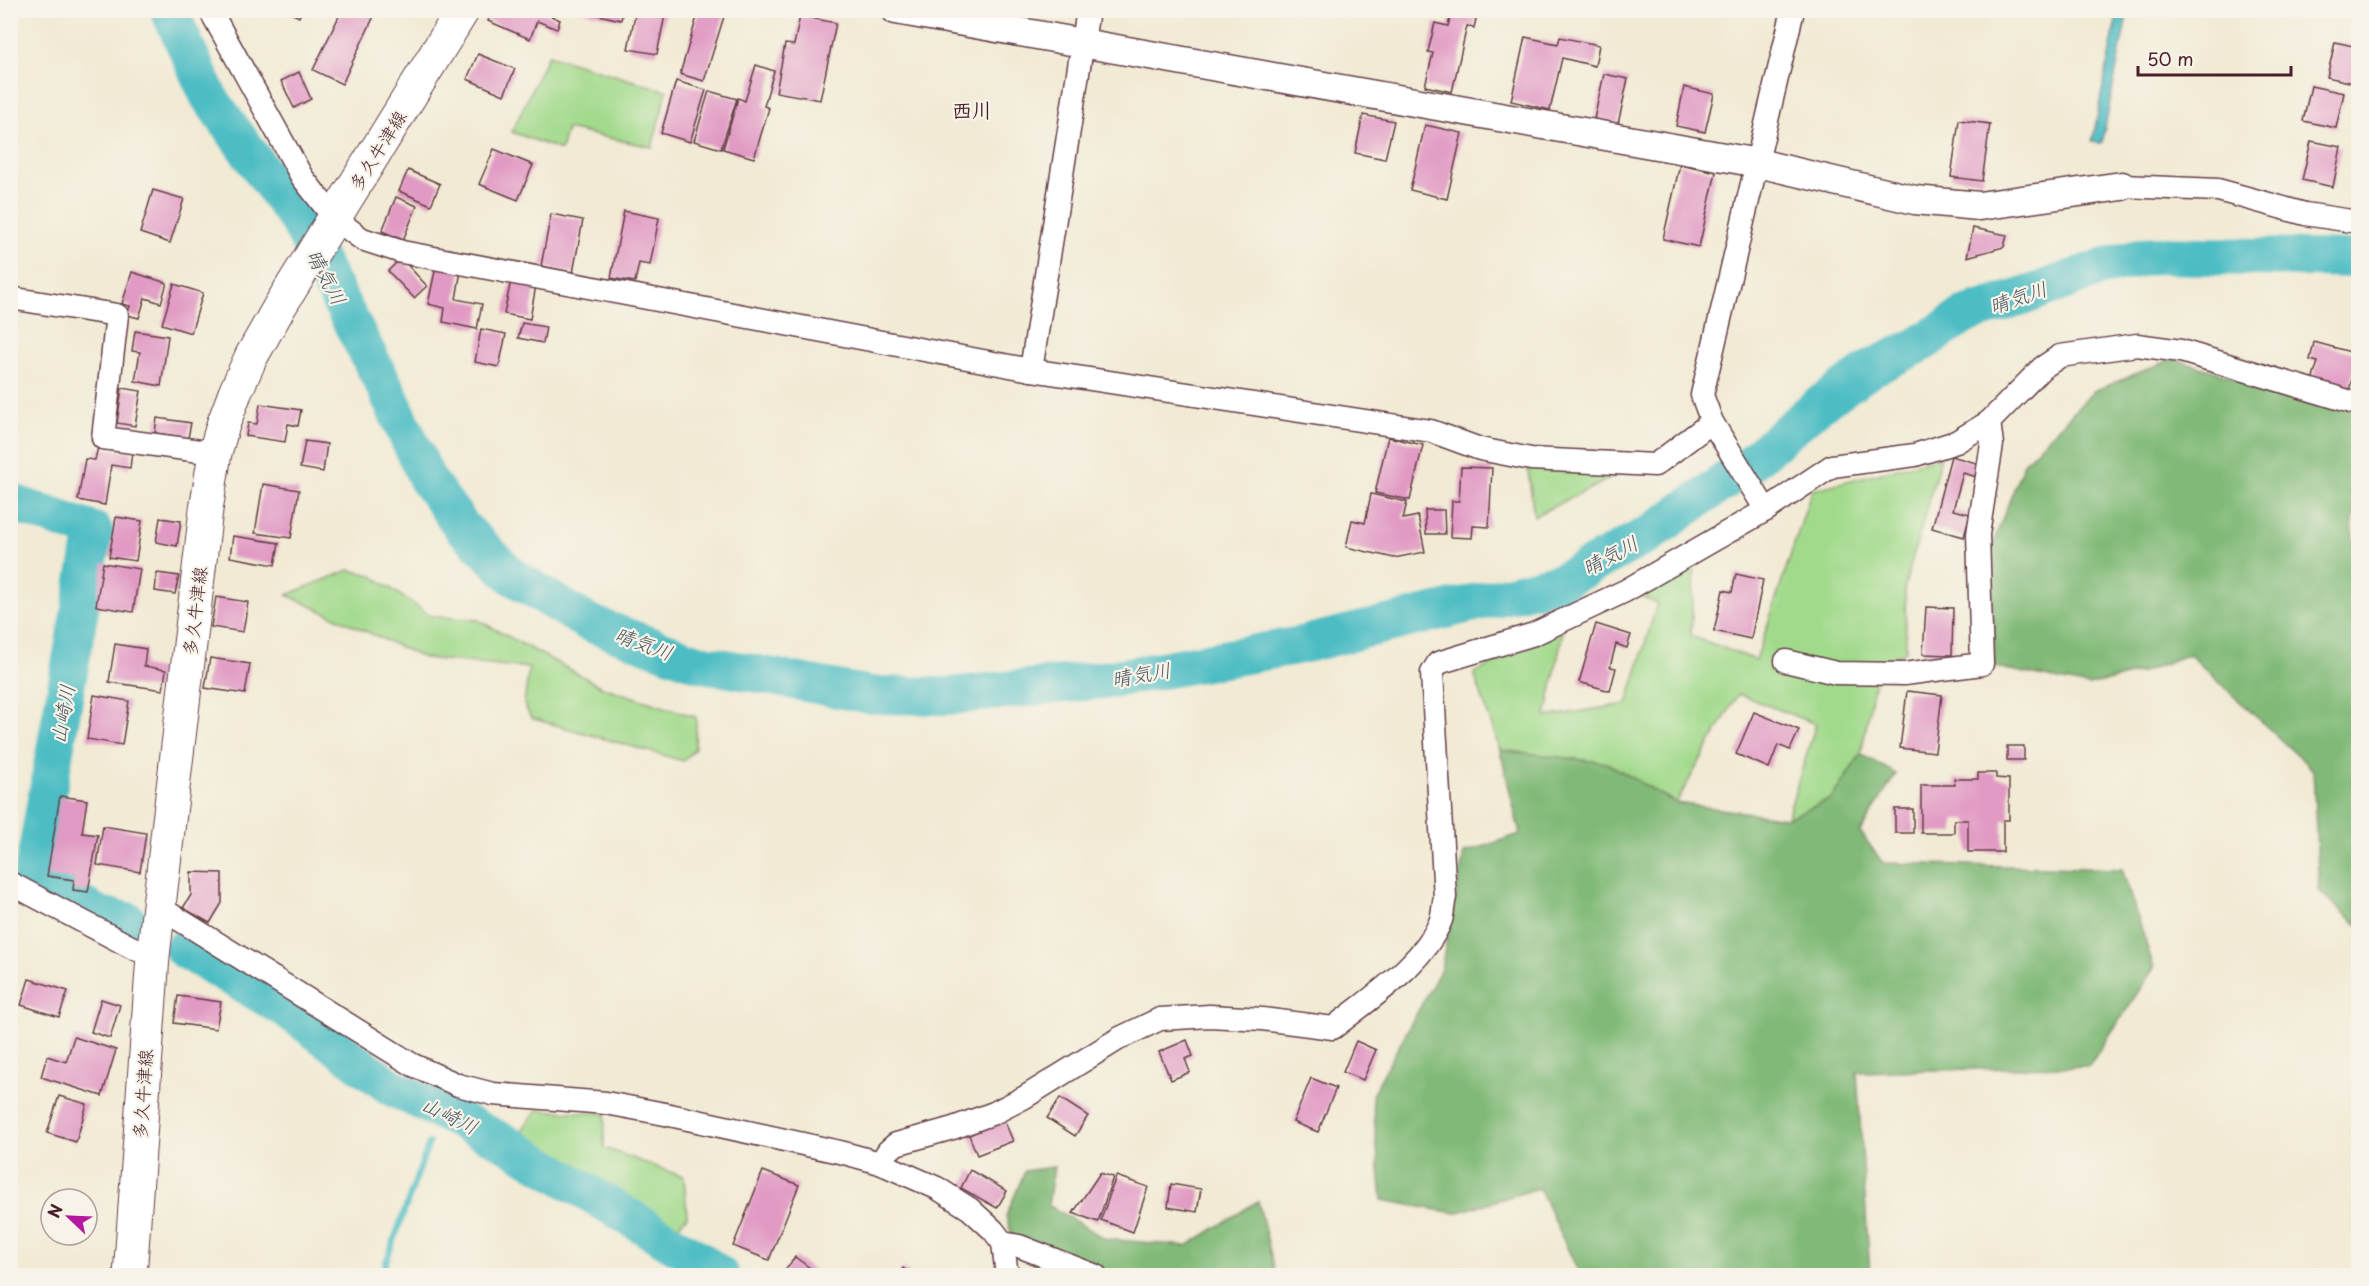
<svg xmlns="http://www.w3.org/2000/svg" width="2369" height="1286" font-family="'Playpen Sans','Klee One',sans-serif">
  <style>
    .green { fill: #a2da8c; stroke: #767c5c; stroke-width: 1.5 }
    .forest { fill: #81ba78; stroke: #666c52; stroke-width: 1.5 }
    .water { fill: #4ebdc4; stroke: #4c6e78; stroke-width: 1.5 }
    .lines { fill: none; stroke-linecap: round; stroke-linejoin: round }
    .stream { stroke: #4ebdc4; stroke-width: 6 }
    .river { stroke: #4ebdc4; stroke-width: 38 }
    .building { fill: #e19ac4 }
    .minor-casing { stroke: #633d44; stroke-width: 25 }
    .tertiary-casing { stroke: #633d44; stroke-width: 31 }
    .secondary-casing { stroke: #633d44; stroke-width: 35 }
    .minor { stroke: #fff; stroke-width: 22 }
    .tertiary { stroke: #fff; stroke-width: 28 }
    .secondary { stroke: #fff; stroke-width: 33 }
    .labels { text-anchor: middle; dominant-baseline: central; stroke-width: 4.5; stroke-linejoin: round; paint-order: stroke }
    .street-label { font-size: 18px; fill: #4a1f2b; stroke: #f7f3e8 }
    .neighbourhood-label { font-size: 20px; font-weight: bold; fill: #4a1f2b; stroke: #f7f3e8 }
    .water-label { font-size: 20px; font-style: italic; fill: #4b5661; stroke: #f7f3e8 }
  </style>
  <rect width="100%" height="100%" fill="#f7f3e8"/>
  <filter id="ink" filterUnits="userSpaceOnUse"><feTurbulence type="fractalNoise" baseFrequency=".0167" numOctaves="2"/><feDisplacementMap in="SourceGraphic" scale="12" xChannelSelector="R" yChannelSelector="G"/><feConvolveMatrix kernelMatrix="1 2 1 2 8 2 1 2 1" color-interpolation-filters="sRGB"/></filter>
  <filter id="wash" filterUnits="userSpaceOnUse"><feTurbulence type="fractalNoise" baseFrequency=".008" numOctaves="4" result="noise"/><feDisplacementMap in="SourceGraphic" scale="24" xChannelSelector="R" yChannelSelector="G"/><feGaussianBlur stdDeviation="1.35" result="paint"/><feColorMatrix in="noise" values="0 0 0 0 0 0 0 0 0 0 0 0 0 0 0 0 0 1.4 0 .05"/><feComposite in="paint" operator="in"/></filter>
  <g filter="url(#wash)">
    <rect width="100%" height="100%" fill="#f1ead4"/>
    <g class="green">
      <polygon points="548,55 667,91 652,147 567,129 561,150 512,132"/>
      <polygon points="1526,454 1650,459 1534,516"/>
      <polygon points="1941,457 1905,585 1906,651 1878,664 1861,754 1831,799 1787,818 1816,724 1738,694 1676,803 1607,763 1500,750 1474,673 1563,631 1546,717 1627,704 1657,604 1635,593 1695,555 1691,636 1756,660 1812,490"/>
      <polygon points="349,570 371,575 431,616 478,620 602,687 696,717 695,749 683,761 531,718 524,704 529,668 424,658 287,595"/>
      <polygon points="537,1110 605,1114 604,1148 684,1177 687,1216 670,1235 540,1154 522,1130"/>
    </g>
    <g class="forest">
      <polygon points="2172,359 2358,412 2358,482 2352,530 2358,582 2358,925 2319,891 2313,770 2189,654 2148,670 2089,686 1995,667 1990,551 2024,463 2094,391"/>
      <polygon points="1500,750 1607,763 1676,803 1787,818 1831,799 1861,754 1896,774 1860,832 1883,863 2122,869 2154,968 2089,1066 1857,1072 1870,1275 1580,1275 1539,1188 1455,1213 1382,1200 1372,1095 1441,969 1464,853 1520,834"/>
      <polygon points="1054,1167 1048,1205 1105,1239 1187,1246 1258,1201 1274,1268 1270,1276 1063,1275 1019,1258 1006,1216 1025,1171"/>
    </g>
    <polygon class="water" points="2118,11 2128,11 2102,143 2092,142"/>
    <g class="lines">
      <g class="stream">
        <polyline points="10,897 23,903"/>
        <polyline points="381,1276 429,1143"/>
      </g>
      <g class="river">
        <polyline points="169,10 209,97 300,224 386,389 427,479 462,527 512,576 589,623 698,663 870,695 950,696 1112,679 1301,645 1560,582 1651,533 1749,464 1816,407 1872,368 1919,345 1967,314 2025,296 2103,267 2153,255 2358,259"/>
        <polyline points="10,502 94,531 32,879 100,915 128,921"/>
        <polyline points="183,949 286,1009 391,1087 506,1143 700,1260 721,1276"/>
      </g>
    </g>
    <g id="blocks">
      <g class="building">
        <polygon points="285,10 302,10 299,17"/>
        <polygon points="342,10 363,10 374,16 342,84 313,70"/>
        <polygon points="395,10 409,10 407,15"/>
        <polygon points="492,10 538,10 560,20 557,29 537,21 530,39 488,21"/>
        <polygon points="577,10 623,10 621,20"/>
        <polygon points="636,10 666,10 657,54 628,49"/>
        <polygon points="699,10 726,10 704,81 680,74"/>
        <polygon points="1452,10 1478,10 1474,28 1467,26 1452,92 1425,86 1433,53 1428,52 1435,23 1448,26"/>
        <polygon points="800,16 836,23 820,100 776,92 785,44 794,45"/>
        <polygon points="1525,37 1558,44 1560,37 1599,45 1595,66 1562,58 1550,110 1511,101"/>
        <polygon points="2335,42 2358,47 2358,84 2327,77"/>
        <polygon points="478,54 515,69 504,95 467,79"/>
        <polygon points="756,65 774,71 764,106 769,108 754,158 723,149 738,98 745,101"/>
        <polygon points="299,72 311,99 294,108 281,81"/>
        <polygon points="1604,74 1628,79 1618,124 1594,119"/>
        <polygon points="676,81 706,90 690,142 661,133"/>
        <polygon points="2311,86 2344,93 2336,128 2303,121"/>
        <polygon points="1684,87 1714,94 1705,132 1676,126"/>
        <polygon points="709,91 737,99 721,149 694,141"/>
        <polygon points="1363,115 1394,121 1385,159 1355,153"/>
        <polygon points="1959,120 1990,124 1982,181 1951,177"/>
        <polygon points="1425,125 1462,133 1447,199 1410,190"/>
        <polygon points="2311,141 2341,147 2333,187 2302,180"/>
        <polygon points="494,149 533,165 518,200 479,184"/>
        <polygon points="1680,164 1716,172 1699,247 1663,239"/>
        <polygon points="408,170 440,184 431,205 399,191"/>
        <polygon points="153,190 184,199 170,243 140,233"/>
        <polygon points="396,197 417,206 403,240 382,231"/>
        <polygon points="624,211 659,218 650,265 639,263 635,282 611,278"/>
        <polygon points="551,214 583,220 573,273 541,266"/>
        <polygon points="1973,228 2007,235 2004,247 1967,257"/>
        <polygon points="401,258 427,286 414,298 388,271"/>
        <polygon points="436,266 461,271 456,299 482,304 477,329 443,322 445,308 428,304"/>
        <polygon points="132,272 167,283 161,303 145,298 139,318 127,315 130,306 122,304"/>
        <polygon points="511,280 536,285 530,319 504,314"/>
        <polygon points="174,284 203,293 191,333 162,324"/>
        <polygon points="522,323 546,327 543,343 518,338"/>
        <polygon points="481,329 506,334 499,367 475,362"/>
        <polygon points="135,331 168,336 161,386 135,381 140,352 132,351"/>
        <polygon points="2314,342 2358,354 2349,391 2312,381 2318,362 2310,360"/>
        <polygon points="122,388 141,391 135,426 117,423"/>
        <polygon points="260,404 301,410 298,426 288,424 285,442 246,436 248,423 257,424"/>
        <polygon points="157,418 191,423 188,438 155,433"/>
        <polygon points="1388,437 1423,445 1410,500 1375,493"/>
        <polygon points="305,441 327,444 323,472 300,468"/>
        <polygon points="98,447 132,452 130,468 111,465 105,505 78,500 85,459 95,460"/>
        <polygon points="1951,456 1980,464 1977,477 1963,473 1953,510 1970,514 1964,537 1932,528"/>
        <polygon points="1461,467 1492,468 1489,527 1473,526 1472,538 1450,537 1452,501 1459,501"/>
        <polygon points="263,484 299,490 291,538 255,533"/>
        <polygon points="1371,494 1407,502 1403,519 1418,516 1425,552 1394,558 1346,547 1352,520 1365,523"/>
        <polygon points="1425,510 1444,510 1445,534 1426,534"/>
        <polygon points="116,517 142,521 136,561 109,557"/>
        <polygon points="160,518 181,521 177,546 156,542"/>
        <polygon points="233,536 279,543 275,565 230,557"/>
        <polygon points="103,563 140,569 133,612 96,606"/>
        <polygon points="157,573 179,576 175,594 155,591"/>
        <polygon points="1736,574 1763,580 1751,639 1714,631 1723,590 1732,592"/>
        <polygon points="216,597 248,602 243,632 211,627"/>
        <polygon points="1926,607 1953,608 1952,655 1923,654"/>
        <polygon points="1596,624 1631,635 1627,648 1616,644 1610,667 1616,668 1610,691 1579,682"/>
        <polygon points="115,644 146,649 144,666 166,670 163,690 109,682"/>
        <polygon points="210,658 250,664 245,694 205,688"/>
        <polygon points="1907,691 1942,695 1935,752 1900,748"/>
        <polygon points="94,695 129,701 122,745 87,739"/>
        <polygon points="1754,712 1799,730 1790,750 1778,745 1769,768 1736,754"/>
        <rect x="2007" y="746" width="17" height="14"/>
        <polygon points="1978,773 1996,773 1996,778 2009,779 2009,820 2003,820 2003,852 1968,852 1968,820 1954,820 1954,833 1921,833 1921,785 1955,785 1954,779 1978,779"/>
        <polygon points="60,796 87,800 82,833 98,835 88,892 73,890 74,880 47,876"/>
        <rect x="1895" y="809" width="18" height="24"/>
        <polygon points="103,826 146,833 140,872 97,865"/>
        <polygon points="191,872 222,873 222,903 210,923 183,908 191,895"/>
        <polygon points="29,979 68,991 59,1017 21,1005"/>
        <polygon points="178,996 221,1002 216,1029 174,1023"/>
        <polygon points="101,999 120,1005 110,1038 91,1032"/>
        <polygon points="74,1037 116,1050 102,1096 41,1077 47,1056 66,1062"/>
        <polygon points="1187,1040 1193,1056 1185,1059 1190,1072 1171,1080 1159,1052"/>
        <polygon points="1356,1041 1376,1050 1363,1080 1343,1072"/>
        <polygon points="1311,1078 1336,1088 1318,1132 1293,1122"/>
        <polygon points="59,1096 87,1104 76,1142 47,1133"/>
        <polygon points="1060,1098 1088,1116 1075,1136 1047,1118"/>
        <polygon points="1004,1120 1013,1141 977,1155 969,1135"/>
        <polygon points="970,1170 1007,1191 997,1208 961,1188"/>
        <polygon points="763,1171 799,1185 769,1260 733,1246"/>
        <polygon points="1100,1173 1113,1177 1098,1222 1073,1213"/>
        <polygon points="1116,1176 1148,1187 1133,1232 1101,1220"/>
        <polygon points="1171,1184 1201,1189 1197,1212 1168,1207"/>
        <polygon points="795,1257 821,1276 781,1276"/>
        <polygon points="903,1268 913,1276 898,1276"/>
      </g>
    </g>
  </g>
  <g filter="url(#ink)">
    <use href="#blocks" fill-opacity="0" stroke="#633d44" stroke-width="1.5"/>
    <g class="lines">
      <g class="minor-casing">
        <g id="minor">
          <polyline points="210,10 302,177 334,218 362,239 402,252 1031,370 1431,431 1480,449 1531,459 1655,465 1712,422"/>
          <polyline points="2122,186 2218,190 2305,214 2358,222"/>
          <polyline points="10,298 117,315 103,438 215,453"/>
          <polyline points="1031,370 1088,10"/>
          <polyline points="1766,510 1712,422 1702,395 1793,10"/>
          <polyline points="1786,661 1836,673 1904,674 1982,664 1978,534 1992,444 1989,422"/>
          <polyline points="10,883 131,947 153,956"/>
          <polyline points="159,907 413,1065 458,1085 493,1094 606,1103 665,1114 844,1153 880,1163 937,1188 970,1209 993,1230 1003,1243 1007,1276"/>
          <path d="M880,1163L888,1151L896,1144L953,1128L994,1113L1025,1097L1120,1038L1160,1019L1210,1016L1262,1019L1333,1028C1369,999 1424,964 1441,920C1443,913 1443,905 1445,897L1432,673L1438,663L1534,634L1625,591L1766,510L1832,466L1915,455L1956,442L1989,422L2042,368L2060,356L2137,345L2181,351L2358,404"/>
          <polyline points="1003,1243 1019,1246 1096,1276"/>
        </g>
      </g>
      <g class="tertiary-casing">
        <polyline id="tertiary" points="896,10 1758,163 1915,200 1979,206 2122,186"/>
      </g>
      <g class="secondary-casing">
        <polyline id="secondary" points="130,1276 153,956 206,510 215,453 223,425 235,393 251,357 280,306 463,10"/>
      </g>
      <use href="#minor" class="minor"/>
      <use href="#tertiary" class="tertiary"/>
      <use href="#secondary" class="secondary"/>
    </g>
  </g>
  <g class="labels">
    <g class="street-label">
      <text transform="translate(377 150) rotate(-58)">多久牛津線</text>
      <text transform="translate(194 611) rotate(-83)">多久牛津線</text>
      <text transform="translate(142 1094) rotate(-86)">多久牛津線</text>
    </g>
    <g class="neighbourhood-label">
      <text x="972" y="110">西川</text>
    </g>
    <g class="water-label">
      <text transform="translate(327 277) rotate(62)">晴気川</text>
      <text transform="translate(2018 297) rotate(-19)">晴気川</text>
      <text transform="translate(1610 555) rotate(-28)">晴気川</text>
      <text transform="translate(644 643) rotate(20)">晴気川</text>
      <text transform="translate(1141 674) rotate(-10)">晴気川</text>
      <text transform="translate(62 714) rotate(-80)">山崎川</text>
      <text transform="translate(450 1115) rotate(26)">山崎川</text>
    </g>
  </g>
  <rect width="2369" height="1286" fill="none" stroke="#f7f3e8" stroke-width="36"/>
  <g transform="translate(69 1217) rotate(293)"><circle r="28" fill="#f7f3e8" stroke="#b29e9c" stroke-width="1.5"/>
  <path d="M0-4.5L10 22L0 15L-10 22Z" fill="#b5179e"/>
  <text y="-9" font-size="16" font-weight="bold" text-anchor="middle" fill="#4a1f2b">N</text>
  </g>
  <path d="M2138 66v9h153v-9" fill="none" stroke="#4a1f2b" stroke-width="3"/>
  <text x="2147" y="66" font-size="18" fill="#4a1f2b" stroke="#f7f3e8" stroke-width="4.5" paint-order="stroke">50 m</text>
</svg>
